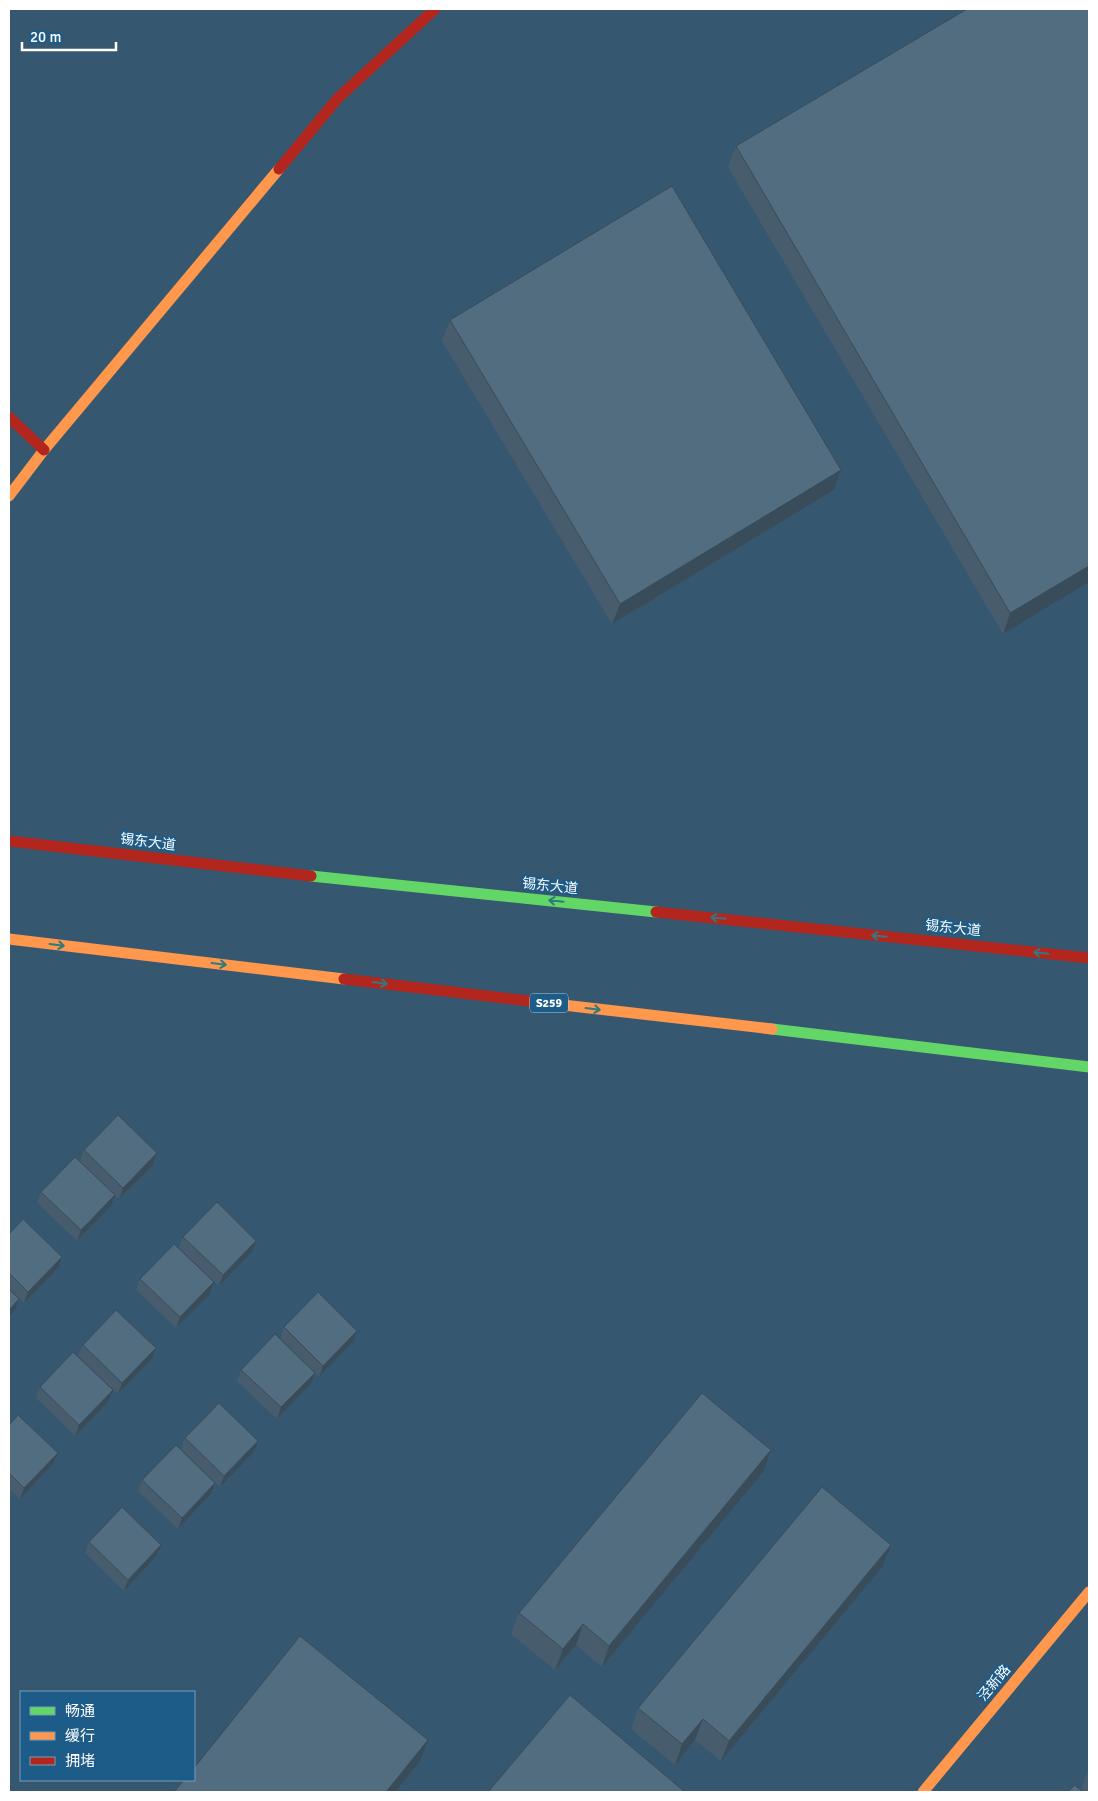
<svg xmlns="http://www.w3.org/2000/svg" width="1098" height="1801" font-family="Signika,'Noto Sans SC',sans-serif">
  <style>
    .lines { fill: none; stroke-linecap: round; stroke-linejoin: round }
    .fast { stroke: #63d668; stroke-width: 11 }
    .slow { stroke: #ff974d; stroke-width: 11 }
    .jam { stroke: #b3261e; stroke-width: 11 }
    .wall { fill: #475d6e }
    .shaded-wall { fill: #394c5a }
    .building { fill: #526c80; stroke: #394c5a }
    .oneway { stroke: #2e7a80 }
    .labels { text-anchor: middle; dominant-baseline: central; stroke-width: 4; stroke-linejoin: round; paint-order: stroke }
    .shield { fill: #1d5b88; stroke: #bbcedb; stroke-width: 1 }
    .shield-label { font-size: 12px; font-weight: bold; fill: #fff }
    .street-label { font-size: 14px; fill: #fff; stroke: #1d5b88 }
  </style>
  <rect width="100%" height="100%" fill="#365770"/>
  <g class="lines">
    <g class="fast">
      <polyline points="311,876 656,912"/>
      <polyline points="772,1029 1089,1067"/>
    </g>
    <g class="slow">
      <polyline points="9,496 44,450 279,169"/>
      <polyline points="9,939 344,979"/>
      <polyline points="537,1002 772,1029"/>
      <polyline points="923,1792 1089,1592"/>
    </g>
    <g class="jam">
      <polyline points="279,169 338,98 435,9"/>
      <polyline points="9,417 44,450"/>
      <polyline points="9,841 311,876"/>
      <polyline points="656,912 1089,958"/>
      <polyline points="344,979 537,1002"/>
    </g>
  </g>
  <g class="wall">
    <polygon points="1089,9 1089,582 1003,634 728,167 736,146"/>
    <polygon points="450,320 841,470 834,490 612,624 442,341"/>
    <polygon points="84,1150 157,1153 153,1165 119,1199 80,1161"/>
    <polygon points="41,1192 111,1206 77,1241 37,1203"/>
    <polygon points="9,1234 58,1268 24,1303 9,1288"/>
    <polygon points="183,1237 252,1252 219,1286 179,1248"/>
    <polygon points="140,1279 214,1282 210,1294 176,1328 136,1290"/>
    <polygon points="284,1327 357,1331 353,1342 319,1377 280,1338"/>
    <polygon points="83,1345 156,1348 152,1359 118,1394 78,1356"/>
    <polygon points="241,1370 311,1384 277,1419 237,1381"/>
    <polygon points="40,1387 113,1390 109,1401 75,1436 36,1398"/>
    <polygon points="9,1425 58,1453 53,1464 20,1499 9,1489"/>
    <polygon points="185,1438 258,1441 254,1452 220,1487 181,1449"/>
    <polygon points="771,1450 764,1471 602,1667 576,1645 555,1670 511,1634 519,1613"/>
    <polygon points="142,1480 215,1483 211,1494 178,1529 138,1491"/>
    <polygon points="89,1542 161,1545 157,1556 124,1591 85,1553"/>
    <polygon points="891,1545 883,1566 721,1761 695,1740 675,1765 631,1729 638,1708"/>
    <polygon points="1089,1768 1089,1792 1085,1792 1081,1789"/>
  </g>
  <g class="shaded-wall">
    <polygon points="841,470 834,490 612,624 620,604"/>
    <polygon points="1089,566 1089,582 1003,634 1010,613"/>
    <polygon points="157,1153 153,1165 119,1199 123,1188"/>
    <polygon points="115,1195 111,1206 77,1241 81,1230"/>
    <polygon points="256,1241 252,1252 219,1286 223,1275"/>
    <polygon points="62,1257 58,1268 24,1303 28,1292"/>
    <polygon points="214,1282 210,1294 176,1328 180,1317"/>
    <polygon points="19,1299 15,1310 9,1317 9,1310"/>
    <polygon points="357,1331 353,1342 319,1377 323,1366"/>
    <polygon points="156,1348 152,1359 118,1394 122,1383"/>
    <polygon points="315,1373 311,1384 277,1419 281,1407"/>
    <polygon points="113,1390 109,1401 75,1436 79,1425"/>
    <polygon points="258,1441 254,1452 220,1487 224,1476"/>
    <polygon points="771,1450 764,1471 602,1667 609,1646"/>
    <polygon points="58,1453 53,1464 20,1499 24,1488"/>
    <polygon points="215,1483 211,1494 178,1529 182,1518"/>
    <polygon points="161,1545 157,1556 124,1591 128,1580"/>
    <polygon points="891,1545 883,1566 721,1761 729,1741"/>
    <polygon points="583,1624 576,1645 555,1670 563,1649"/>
    <polygon points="703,1719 695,1740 675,1765 682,1744"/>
    <polygon points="428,1740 420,1761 395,1792 386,1792"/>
  </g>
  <g class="building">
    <polygon points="967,9 1089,9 1089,566 1010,613 736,146"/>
    <polygon points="672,186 841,470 620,604 450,320"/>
    <polygon points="118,1115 157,1153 123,1188 84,1150"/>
    <polygon points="75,1157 115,1195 81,1230 41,1192"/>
    <polygon points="217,1202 256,1241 223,1275 183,1237"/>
    <polygon points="23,1219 62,1257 28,1292 9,1273 9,1234"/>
    <polygon points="174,1244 214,1282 180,1317 140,1279"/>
    <polygon points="9,1289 19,1299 9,1310"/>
    <polygon points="318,1292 357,1331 323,1366 284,1327"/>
    <polygon points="116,1310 156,1348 122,1383 83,1345"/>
    <polygon points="275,1334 315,1373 281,1407 241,1370"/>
    <polygon points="73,1352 113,1390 79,1425 40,1387"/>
    <polygon points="702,1393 771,1450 609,1646 583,1624 563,1649 519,1613"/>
    <polygon points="219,1403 258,1441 224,1476 185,1438"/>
    <polygon points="18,1415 58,1453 24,1488 9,1473 9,1425"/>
    <polygon points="176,1445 215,1483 182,1518 142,1480"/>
    <polygon points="822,1487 891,1545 729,1741 703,1719 682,1744 638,1708"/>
    <polygon points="122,1507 161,1545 128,1580 89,1542"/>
    <polygon points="300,1636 428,1740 386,1792 174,1792 184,1780 194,1780 194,1768"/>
    <polygon points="570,1695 685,1792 488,1792"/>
    <polygon points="1075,1785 1083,1792 1068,1792"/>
  </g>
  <defs><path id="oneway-shaft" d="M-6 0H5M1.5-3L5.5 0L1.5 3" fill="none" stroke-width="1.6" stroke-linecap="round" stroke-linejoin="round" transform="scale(1.25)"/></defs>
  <g class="oneway">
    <use href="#oneway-shaft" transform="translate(556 901) rotate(-174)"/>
    <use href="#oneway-shaft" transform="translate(718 918) rotate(-174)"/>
    <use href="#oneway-shaft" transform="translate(879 936) rotate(-174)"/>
    <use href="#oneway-shaft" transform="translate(57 945) rotate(7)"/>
    <use href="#oneway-shaft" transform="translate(1041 953) rotate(-174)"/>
    <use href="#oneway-shaft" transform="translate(219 964) rotate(7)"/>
    <use href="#oneway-shaft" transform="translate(380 983) rotate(7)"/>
    <use href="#oneway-shaft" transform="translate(593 1009) rotate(7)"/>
  </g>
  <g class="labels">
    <rect class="shield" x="530" y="993.5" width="38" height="19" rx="4"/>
    <g class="shield-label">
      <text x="549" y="1003">S259</text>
    </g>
    <g class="street-label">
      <text transform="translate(148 842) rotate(7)">锡东大道</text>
      <text transform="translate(550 886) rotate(6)">锡东大道</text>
      <text transform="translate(953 928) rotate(6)">锡东大道</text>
      <text transform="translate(994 1683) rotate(-50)">泾新路</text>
    </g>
  </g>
  <rect width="1098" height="1801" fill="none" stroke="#ffffff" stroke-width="20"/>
  <rect x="20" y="1691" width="175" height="90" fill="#1d5b88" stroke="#779db8"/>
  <rect x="30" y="1707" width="25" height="8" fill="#63d668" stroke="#779db8"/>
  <text x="65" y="1716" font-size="15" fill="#ffffff">畅通</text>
  <rect x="30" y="1732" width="25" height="8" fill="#ff974d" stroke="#779db8"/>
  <text x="65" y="1741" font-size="15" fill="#ffffff">缓行</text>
  <rect x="30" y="1757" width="25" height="8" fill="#b3261e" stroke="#779db8"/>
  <text x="65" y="1766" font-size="15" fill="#ffffff">拥堵</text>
  <path d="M22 42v8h94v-8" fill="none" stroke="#ffffff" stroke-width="2.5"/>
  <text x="30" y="42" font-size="15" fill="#ffffff" stroke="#1d5b88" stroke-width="4" paint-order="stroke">20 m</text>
</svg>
